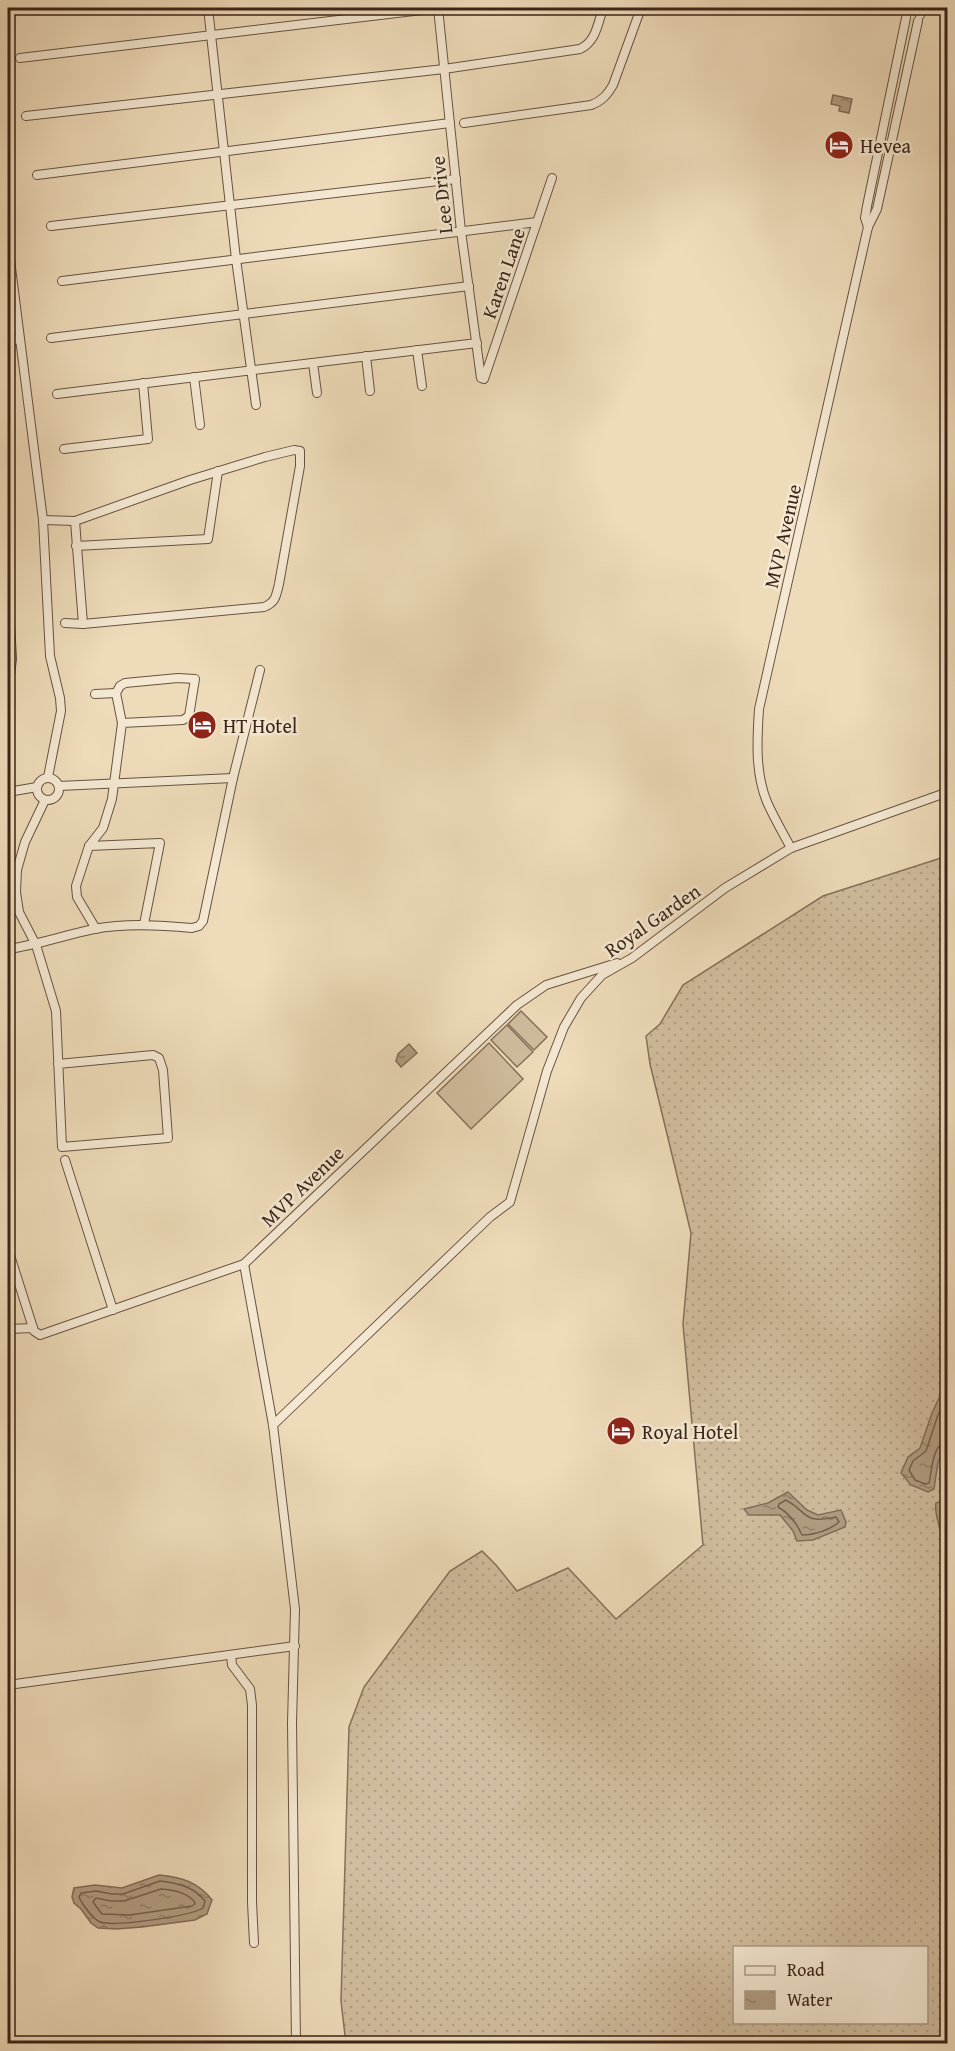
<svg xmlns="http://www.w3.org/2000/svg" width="955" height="2051" font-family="'Gentium Book Plus',serif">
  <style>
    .grass { fill: url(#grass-dots); stroke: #86705b; stroke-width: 1.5; fill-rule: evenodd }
    .garden { fill: #d0bc9e; stroke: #86705b; stroke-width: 1.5 }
    .water { fill: url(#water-ripples); stroke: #826d58; stroke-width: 1.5 }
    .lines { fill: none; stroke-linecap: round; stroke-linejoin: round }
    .shore { stroke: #76604d; stroke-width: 1.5 }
    .minor-casing { stroke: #685240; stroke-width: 10 }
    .minor { stroke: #f4e8d2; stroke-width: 8 }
    .labels { text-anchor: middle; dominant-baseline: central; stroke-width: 5; stroke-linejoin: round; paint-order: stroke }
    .poi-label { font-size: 20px; fill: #3b2418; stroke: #f4e8d2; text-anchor: start }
    .street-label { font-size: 20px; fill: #3b2418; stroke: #f4e8d2 }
  </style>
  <defs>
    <pattern id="grass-dots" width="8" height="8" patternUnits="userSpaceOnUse" patternTransform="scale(1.5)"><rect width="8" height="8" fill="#d0bc9e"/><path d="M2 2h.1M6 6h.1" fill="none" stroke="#b4a187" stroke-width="1.8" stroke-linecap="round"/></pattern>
    <pattern id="water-ripples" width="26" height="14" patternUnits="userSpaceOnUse" patternTransform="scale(1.5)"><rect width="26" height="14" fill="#b19d82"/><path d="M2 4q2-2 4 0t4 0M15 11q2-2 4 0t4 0" fill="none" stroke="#918069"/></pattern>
  </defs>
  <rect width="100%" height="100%" fill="#eedbb9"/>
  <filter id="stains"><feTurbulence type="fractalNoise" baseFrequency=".00333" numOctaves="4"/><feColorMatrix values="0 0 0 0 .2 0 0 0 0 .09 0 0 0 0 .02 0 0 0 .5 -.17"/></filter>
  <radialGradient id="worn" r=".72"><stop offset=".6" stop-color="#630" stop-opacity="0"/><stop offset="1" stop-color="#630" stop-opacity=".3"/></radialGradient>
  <path class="grass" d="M947,856V2043L346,2044L341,2001L349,1727L364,1687L412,1622L450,1571L482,1551L496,1565L517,1591L568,1568L616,1619L703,1545L683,1324L691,1233L650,1064L646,1036L660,1024L683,985L823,896ZM734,1948H926V2022H734Z"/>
  <g class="garden">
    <polygon points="521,1011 547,1037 534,1050 508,1024"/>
    <polygon points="507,1025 533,1052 517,1067 491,1040"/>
    <polygon points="489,1043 523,1079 471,1129 437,1093"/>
  </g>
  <g class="water">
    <polygon points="833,95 852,99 849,113 839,111 840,106 831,104"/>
    <polygon points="409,1044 417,1053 401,1067 396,1061 398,1054"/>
    <polygon points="947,1381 947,1442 938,1462 934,1489 928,1492 911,1485 901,1473 908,1457 920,1448 932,1413"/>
    <polygon points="788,1492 807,1510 818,1515 841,1510 846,1522 845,1527 813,1540 797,1541 793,1531 780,1515 749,1515 744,1509 768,1503"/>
    <path d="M942,1501L947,1504V1543L945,1542C941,1534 934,1511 936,1503Z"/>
    <path d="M159,1875C181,1877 198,1882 212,1900L207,1914L195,1920L142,1927L116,1929L98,1928L91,1923L81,1909L74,1903L72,1897L74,1888L95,1885L122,1888Z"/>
  </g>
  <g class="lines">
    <g class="shore">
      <path d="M948,1396L938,1415L926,1451L913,1461L909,1470L915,1480L925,1484L929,1483C932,1471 932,1443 948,1441"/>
      <path d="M786,1500C810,1513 801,1524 836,1517L839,1522C830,1530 814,1535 802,1535C797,1524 789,1513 778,1507L779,1504Z"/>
      <path d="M160,1881C178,1883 194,1887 205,1901L203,1908C191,1916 115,1927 100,1922C93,1919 82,1904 79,1897L81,1893L96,1891L112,1894H123Z"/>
      <path d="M161,1889C174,1890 185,1892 194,1901L195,1904L192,1906L130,1915L102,1914L93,1902L96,1898L111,1901H124Z"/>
    </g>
    <g class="minor-casing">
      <g id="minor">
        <polyline points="208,8 236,259 256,405"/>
        <polyline points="438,8 461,231 481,378 484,379 552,178"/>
        <polyline points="907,11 908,8"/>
        <polyline points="920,15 921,8"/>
        <polyline points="20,58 439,8"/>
        <path d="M26,116L444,69L580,49C596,42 598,23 603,8"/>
        <path d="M464,123L591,105C602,101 607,95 613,85L641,8"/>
        <polyline points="37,175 450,123"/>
        <polyline points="51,226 456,179"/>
        <polyline points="868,227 865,218 867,206 906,18"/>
        <polyline points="8,244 43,520 50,656 60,698 61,711 48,777"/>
        <polyline points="62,281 537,222"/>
        <polyline points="51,338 469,286"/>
        <polyline points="8,341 19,339"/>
        <polyline points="417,350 422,386"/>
        <polyline points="366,356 370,391"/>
        <polyline points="313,363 317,393"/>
        <polyline points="194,377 200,425"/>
        <polyline points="57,394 477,343"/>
        <polyline points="64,449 148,439 143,383"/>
        <path d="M43,520L75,521L190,480L265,457L294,450L300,451V466L279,584C276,596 276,602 264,607L83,624L65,623"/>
        <polyline points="75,521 83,624"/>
        <polyline points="76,546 208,539 218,471"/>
        <polyline points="8,586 12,659 8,692"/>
        <polyline points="95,694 116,693"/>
        <circle cx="48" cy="789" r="11"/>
        <polyline points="59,786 233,778"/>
        <polyline points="8,792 37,787"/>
        <polyline points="45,800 25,842 17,870 16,892 19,912 36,945 56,1011 62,1147 168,1138 163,1070 159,1058 153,1055 58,1064"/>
        <polyline points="89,846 160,843 144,924"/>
        <path d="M791,848C783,833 774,818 767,802C755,773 757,740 759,709L868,227L877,209L918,21"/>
        <polyline points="96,929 77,897 76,886 89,846 103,828 112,799 122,723 116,693 120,686 125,683 178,678 195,679 189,716 183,720 122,723"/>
        <path d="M8,949C37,945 65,935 94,929C126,923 160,925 192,928L199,926L203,921L233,778L260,670"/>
        <polyline points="65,1160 113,1310"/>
        <polyline points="8,1249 34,1331 40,1335 244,1264 517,1005 546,985 617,963"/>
        <polyline points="244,1264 273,1425 295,1609 292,1723 296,2044"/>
        <polyline points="8,1329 33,1328"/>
        <polyline points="273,1425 490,1217 510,1202 547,1071 564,1027 581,998 602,975 632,958 725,888 791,848 948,792"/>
        <polyline points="231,1655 232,1665 250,1689 252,1705 252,1902 254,1943"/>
        <polyline points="8,1685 295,1646"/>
      </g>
    </g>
    <use href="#minor" class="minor"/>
  </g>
  <defs>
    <g id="hotel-disc" transform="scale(1.5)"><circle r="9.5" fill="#8f2418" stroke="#f4e8d2"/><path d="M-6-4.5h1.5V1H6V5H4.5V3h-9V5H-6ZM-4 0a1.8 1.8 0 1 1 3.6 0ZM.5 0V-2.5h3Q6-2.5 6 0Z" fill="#fff"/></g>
  </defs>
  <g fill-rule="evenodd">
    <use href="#hotel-disc" x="839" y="145"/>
    <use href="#hotel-disc" x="202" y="725"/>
    <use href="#hotel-disc" x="621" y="1431"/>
  </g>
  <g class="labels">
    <g class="poi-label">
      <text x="860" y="145">Hevea</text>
      <text x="223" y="725">HT Hotel</text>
      <text x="642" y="1431">Royal Hotel</text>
    </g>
    <g class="street-label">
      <text transform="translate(441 195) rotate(-96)">Lee Drive</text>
      <text transform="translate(503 273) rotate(-71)">Karen Lane</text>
      <text transform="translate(782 536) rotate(-77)">MVP Avenue</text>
      <text transform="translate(652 920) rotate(-35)">Royal Garden</text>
      <text transform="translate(302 1186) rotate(-44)">MVP Avenue</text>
    </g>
  </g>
  <rect width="955" height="2051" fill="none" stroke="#eedbb9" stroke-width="30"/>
  <rect x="9" y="9" width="937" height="2033" fill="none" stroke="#3b2418" stroke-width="3"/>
  <rect x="15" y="15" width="925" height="2021" fill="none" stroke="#3b2418" stroke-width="1.5"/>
  <rect x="733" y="1946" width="195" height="78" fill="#f4e8d2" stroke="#aa9a88" stroke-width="1.5"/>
  <rect x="745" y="1966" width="30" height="9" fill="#f4e8d2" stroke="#aa9a88" stroke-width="1.5"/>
  <text x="787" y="1976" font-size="18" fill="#3b2418">Road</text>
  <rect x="745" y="1991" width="30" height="18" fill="url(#water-ripples)" stroke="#aa9a88" stroke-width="1.5"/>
  <text x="787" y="2006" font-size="18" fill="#3b2418">Water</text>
  <rect width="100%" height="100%" filter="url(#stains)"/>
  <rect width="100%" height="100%" fill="url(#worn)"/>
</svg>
